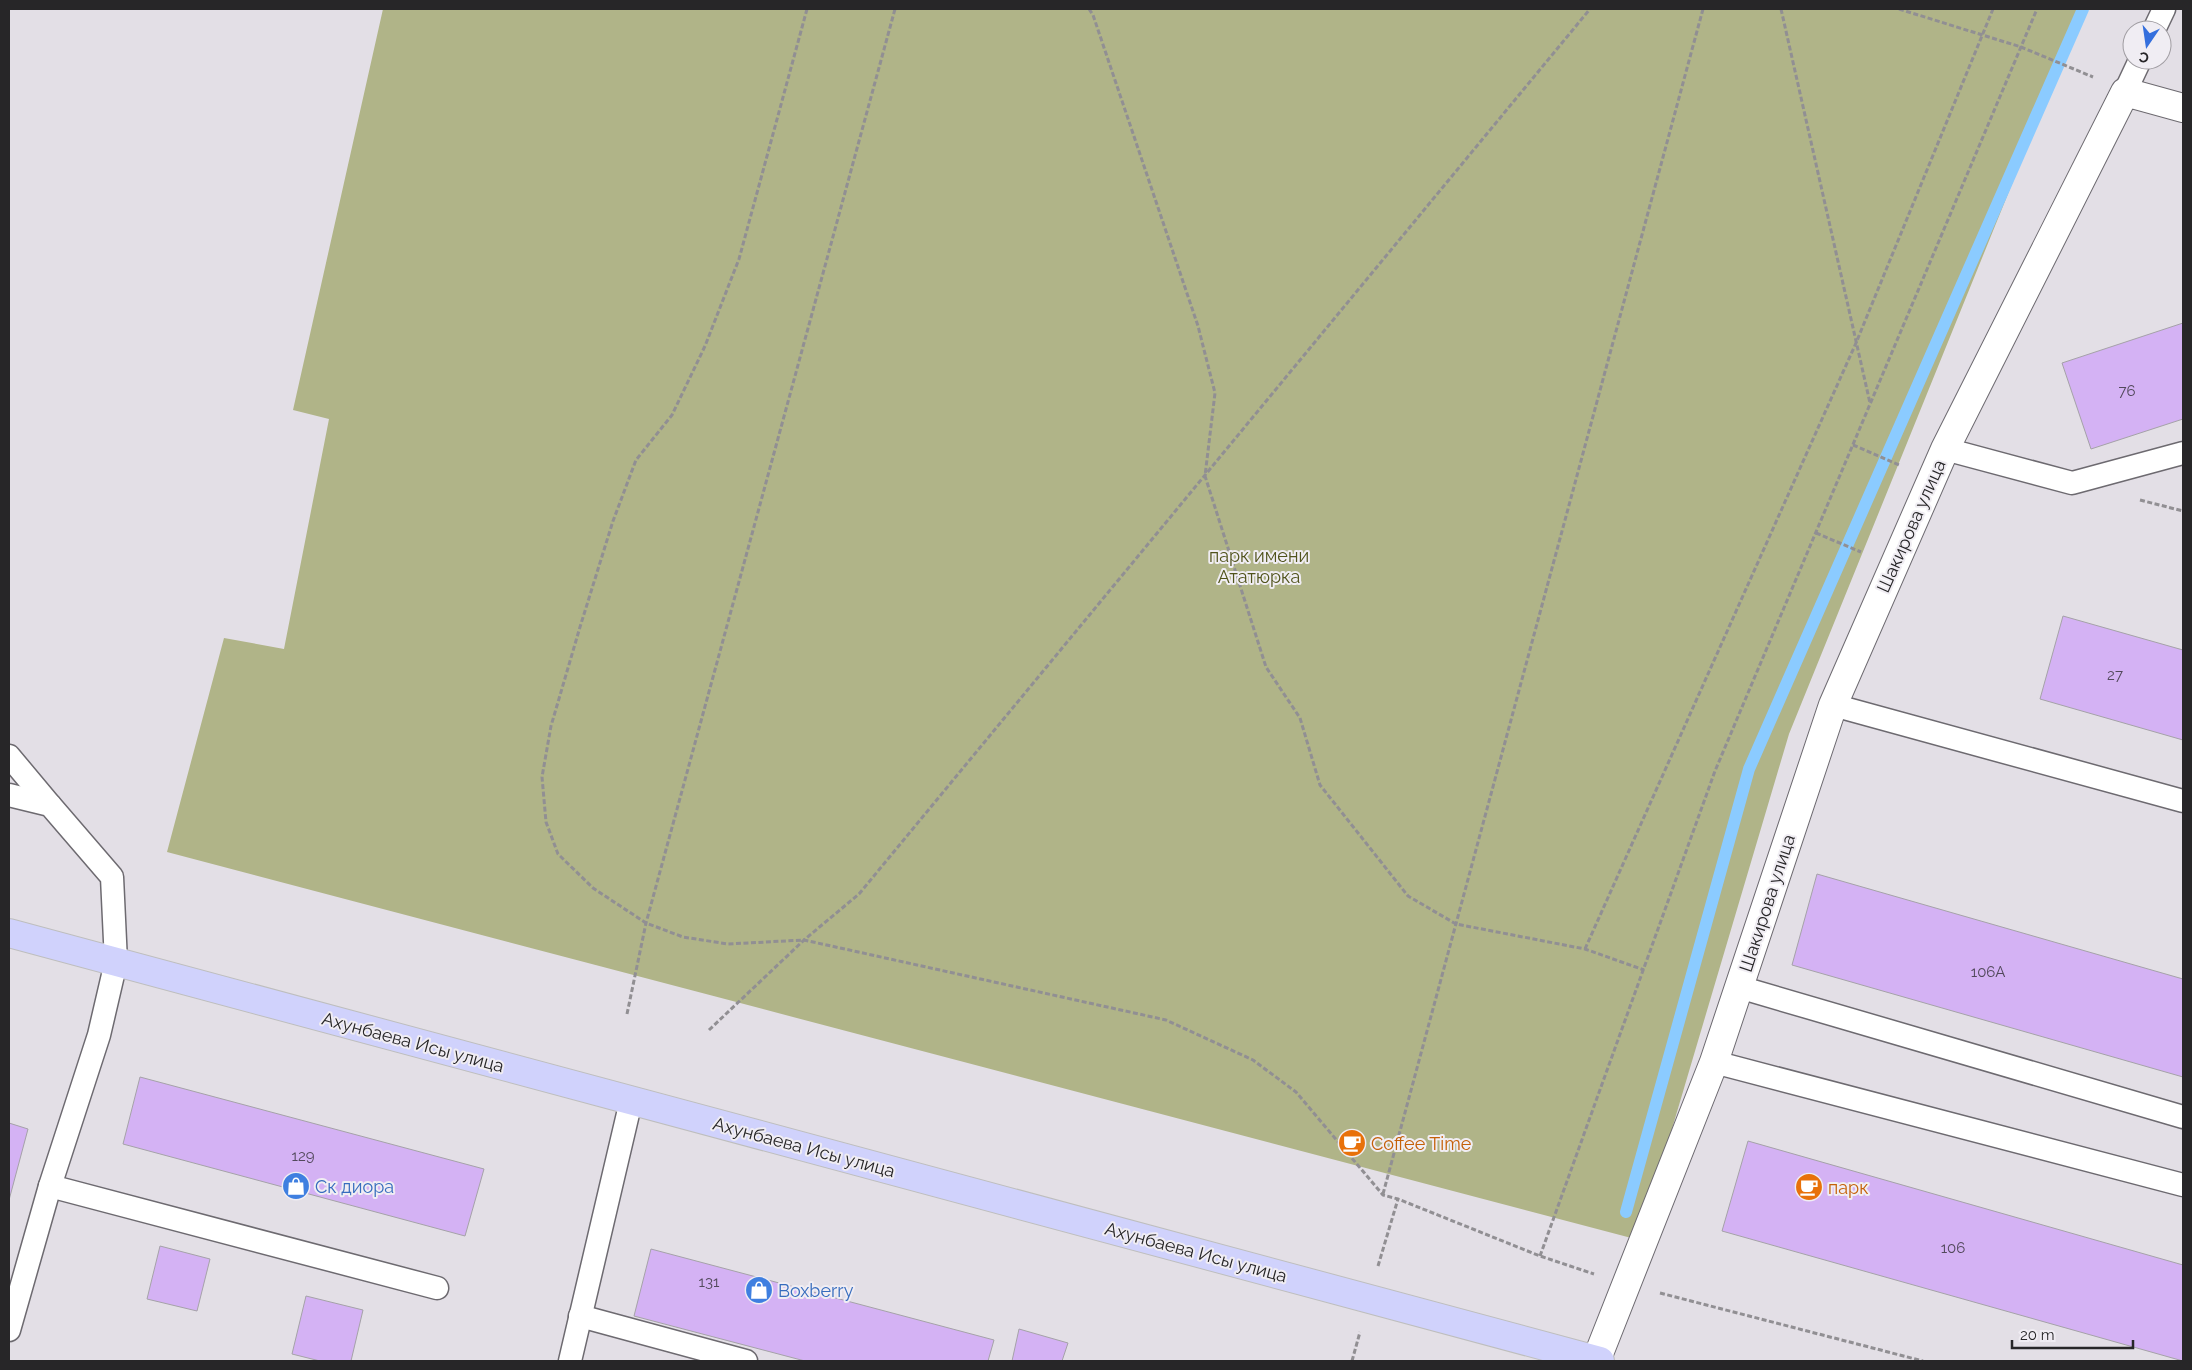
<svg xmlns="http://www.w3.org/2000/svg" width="2192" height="1370" font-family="Raleway,sans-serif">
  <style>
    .green { fill: #b0b488 }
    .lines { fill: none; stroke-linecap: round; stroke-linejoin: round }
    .stream { stroke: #8bcbff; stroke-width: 12 }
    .building { fill: #d4b2f4; stroke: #a5a2a8 }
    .service-casing { stroke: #6d6a70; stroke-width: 25 }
    .minor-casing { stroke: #6d6a70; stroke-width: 30 }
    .primary-casing { stroke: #bebebe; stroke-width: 30 }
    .path { stroke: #918f93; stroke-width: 3; stroke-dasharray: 5 2.5; stroke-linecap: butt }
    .service { stroke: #fff; stroke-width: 22 }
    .minor { stroke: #fff; stroke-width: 28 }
    .primary { stroke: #d0d2fc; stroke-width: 28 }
    .labels { text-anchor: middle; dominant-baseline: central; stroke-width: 4; stroke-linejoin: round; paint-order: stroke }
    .number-label { font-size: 15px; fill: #52495b }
    .street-label { font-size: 18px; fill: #272628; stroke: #f0edf3 }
    .park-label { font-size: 18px; fill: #50531b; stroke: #f0edf3 }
    .food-label { font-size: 18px; fill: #c56008; stroke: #f0edf3; text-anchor: start }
    .shop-label { font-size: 18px; fill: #366cbe; stroke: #f0edf3; text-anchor: start }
  </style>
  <rect width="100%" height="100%" fill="#e3dfe6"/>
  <polygon class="green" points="383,9 2083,9 1789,734 1639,1240 167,852 224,638 284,649 329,419 293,410"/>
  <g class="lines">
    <polyline class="stream" points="1626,1212 1749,769 2083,9"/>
  </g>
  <g class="building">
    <polygon points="2183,323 2183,419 2091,449 2062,363"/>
    <polygon points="2063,616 2183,650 2183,740 2040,699"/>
    <polygon points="1817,874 2183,979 2183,1077 1792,965"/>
    <polygon points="140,1077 484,1169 465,1236 123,1144"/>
    <polygon points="9,1123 28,1129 9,1200"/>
    <polygon points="1748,1141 2183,1265 2183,1361 1722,1231"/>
    <polygon points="160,1246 210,1259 197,1311 147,1299"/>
    <polygon points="651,1249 994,1340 988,1361 805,1361 634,1316"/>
    <polygon points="306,1296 363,1310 351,1361 320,1361 292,1354"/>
    <polygon points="1019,1329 1068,1343 1062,1361 1012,1361"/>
  </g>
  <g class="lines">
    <g class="service-casing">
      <g id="service">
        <polyline points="2154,30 2164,9"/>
        <polyline points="2125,92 2140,60"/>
        <polyline points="1945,449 2072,483 2183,453"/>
        <polyline points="1833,705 2183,801"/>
        <polyline points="9,756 50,805"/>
        <polyline points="9,795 50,805 112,877 116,962 99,1035 50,1186 9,1330"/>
        <polyline points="1739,987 2183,1117"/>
        <polyline points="1714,1062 2183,1185"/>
        <polyline points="50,1186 437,1288"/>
        <polyline points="580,1316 746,1361"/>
        <polyline points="570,1361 631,1101"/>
      </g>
    </g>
    <g class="minor-casing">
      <polyline id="minor" points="1596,1361 1714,1062 1833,705 1945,449 2125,92 2183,108"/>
    </g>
    <g class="primary-casing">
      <polyline id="primary" points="9,933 1600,1361"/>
    </g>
    <g class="path">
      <polyline points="807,9 739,259 705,346 672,415 636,460 613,521 580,627 551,726 542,777 546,822 558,854 593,888 646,923 683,937 728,944 804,940 1166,1020 1253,1060 1296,1092 1383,1195 1398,1199 1540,1256 1594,1274"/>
      <polyline points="1089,9 1093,15 1198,326 1215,393 1205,476 1266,667 1300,718 1320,785 1408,896 1456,924 1585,949 1644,970"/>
      <polyline points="1781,9 1870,403"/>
      <polyline points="1899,9 2021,47 2093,77"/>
      <polyline points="1853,445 1899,465"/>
      <polyline points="2140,500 2183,511"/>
      <polyline points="1816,533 1861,552"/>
      <polyline points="1585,949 1856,343 1993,9"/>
      <polyline points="627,1014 646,923 895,9"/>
      <polyline points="709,1030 804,940 859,894 1590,9"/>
      <polyline points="1383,1194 1703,9"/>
      <polyline points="1540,1256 1715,771 2037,9"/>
      <polyline points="1378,1266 1398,1199"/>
      <polyline points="1660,1293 1923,1361"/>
      <polyline points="1352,1361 1360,1332"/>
    </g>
    <use href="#service" class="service"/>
    <use href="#minor" class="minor"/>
    <use href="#primary" class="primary"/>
  </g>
  <defs>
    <g id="cafe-disc" transform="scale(1.4375)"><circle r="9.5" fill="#e8710a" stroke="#f0edf3"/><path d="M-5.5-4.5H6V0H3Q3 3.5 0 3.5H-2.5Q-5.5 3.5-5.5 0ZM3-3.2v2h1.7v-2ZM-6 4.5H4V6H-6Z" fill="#fff"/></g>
    <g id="shop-disc" transform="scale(1.4375)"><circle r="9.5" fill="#3f7fe0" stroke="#f0edf3"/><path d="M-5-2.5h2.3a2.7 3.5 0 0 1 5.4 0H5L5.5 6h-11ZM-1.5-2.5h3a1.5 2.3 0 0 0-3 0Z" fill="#fff"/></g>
  </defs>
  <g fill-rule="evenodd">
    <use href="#cafe-disc" x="1352" y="1143"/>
    <use href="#shop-disc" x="296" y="1186"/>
    <use href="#cafe-disc" x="1809" y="1187"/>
    <use href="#shop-disc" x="759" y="1290"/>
  </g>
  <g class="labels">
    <g class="number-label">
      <text x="2127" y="391">76</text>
      <text x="2115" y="675">27</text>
      <text x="1988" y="972">106А</text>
      <text x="303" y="1156">129</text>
      <text x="1953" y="1248">106</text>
      <text x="709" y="1282">131</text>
    </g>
    <g class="street-label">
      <text transform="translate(1911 526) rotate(-66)">Шакирова улица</text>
      <text transform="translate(1767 903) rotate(-72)">Шакирова улица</text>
      <text transform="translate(413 1042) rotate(15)">Ахунбаева Исы улица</text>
      <text transform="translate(804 1147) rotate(15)">Ахунбаева Исы улица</text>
      <text transform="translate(1196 1252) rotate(15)">Ахунбаева Исы улица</text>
    </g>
    <g class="park-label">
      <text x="1259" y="555">парк имени<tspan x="1259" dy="21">Ататюрка</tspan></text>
    </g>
    <g class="food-label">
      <text x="1371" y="1143">Coffee Time</text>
      <text x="1828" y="1187">парк</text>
    </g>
    <g class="shop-label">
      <text x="315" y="1186">Ск диора</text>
      <text x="778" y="1290">Boxberry</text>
    </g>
  </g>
  <rect width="2192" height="1370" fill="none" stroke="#272628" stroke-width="20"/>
  <g transform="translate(2147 45) rotate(193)"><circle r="24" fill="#f0edf3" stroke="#a09da2"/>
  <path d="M0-4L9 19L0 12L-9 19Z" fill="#346fdd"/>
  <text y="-8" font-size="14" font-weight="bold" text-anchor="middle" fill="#272628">С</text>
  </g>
  <path d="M2012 1340v8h121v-8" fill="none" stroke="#272628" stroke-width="2.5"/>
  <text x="2020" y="1340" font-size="15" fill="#272628" stroke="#f0edf3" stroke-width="4" paint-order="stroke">20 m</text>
</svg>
